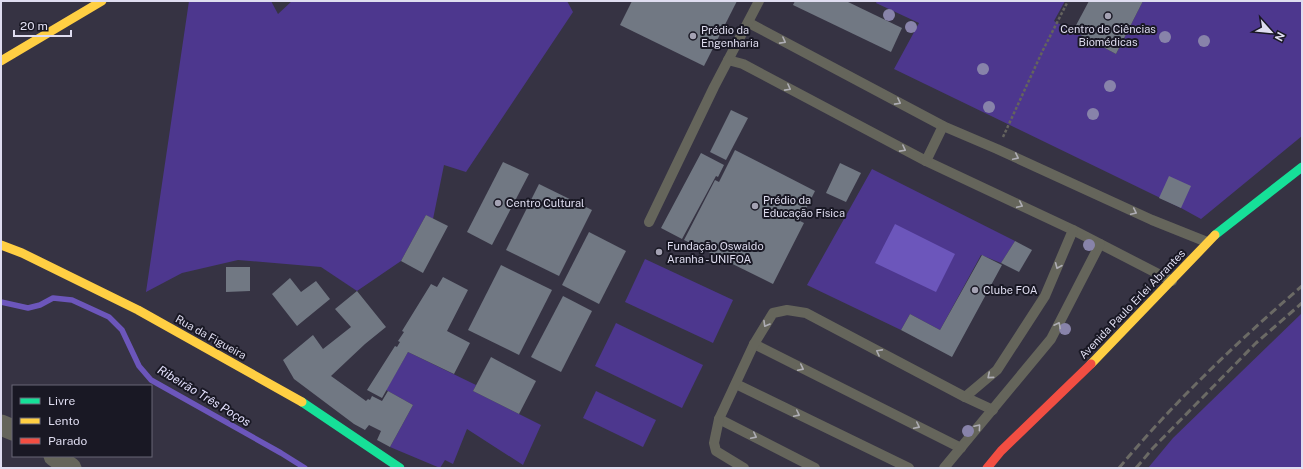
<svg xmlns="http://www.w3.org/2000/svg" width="1303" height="469" font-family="'Public Sans',sans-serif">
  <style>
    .green { fill: #4d378e }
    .water { fill: #6c56bb }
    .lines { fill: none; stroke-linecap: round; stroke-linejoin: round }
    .stream { stroke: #6c56bb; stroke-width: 5.5 }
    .building { fill: #717883 }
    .path { stroke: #64635e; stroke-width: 2.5; stroke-dasharray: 3 2; stroke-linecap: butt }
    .lane { stroke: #65655b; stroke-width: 10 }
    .street { stroke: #65655b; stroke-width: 21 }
    .fast { stroke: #16e098; stroke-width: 9 }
    .slow { stroke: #ffcf43; stroke-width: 9 }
    .jam { stroke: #f24e42; stroke-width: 9 }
    .rail { stroke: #6b6a65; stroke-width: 3; stroke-dasharray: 8 4; stroke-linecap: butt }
    .tree { fill: #8883aa }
    .oneway { stroke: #aeadb4 }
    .poi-dot { fill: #a4a2b3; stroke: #191824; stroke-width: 1.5 }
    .labels { text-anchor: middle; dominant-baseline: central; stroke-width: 4; stroke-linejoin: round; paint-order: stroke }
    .poi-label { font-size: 11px; fill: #dfddf0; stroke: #191824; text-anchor: start }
    .street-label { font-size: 11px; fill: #dfddf0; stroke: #191824 }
    .water-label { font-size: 12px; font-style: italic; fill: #e3e0fd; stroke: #191824 }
  </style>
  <rect width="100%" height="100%" fill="#363343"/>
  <g class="green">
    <polygon points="189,1 271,1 278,14 292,1 567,1 573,12 466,172 444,165 433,219 426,215 401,261 357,291 321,267 238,260 182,273 146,292"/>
    <polygon points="877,1 1065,1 1054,21 1116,54 1143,1 1302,1 1302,136 1201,219 1181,208 894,69 919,23 876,3"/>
    <polygon points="872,169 1015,241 1001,263 981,255 940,330 910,314 901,330 807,285"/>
    <polygon points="645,259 733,300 713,343 625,302"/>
    <polygon points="1302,313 1302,468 1148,468 1173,438"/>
    <polygon points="616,323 703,365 682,408 595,366"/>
    <polygon points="408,352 476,385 473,391 541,425 523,465 467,429 453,464 445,460 440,468 390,447 413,405 386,390"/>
    <polygon points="596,391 656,420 643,447 583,418"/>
  </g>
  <polygon class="water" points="895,224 955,254 936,292 875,263"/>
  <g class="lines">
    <polyline class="stream" points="1,302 28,308 40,305 53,298 72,300 109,317 122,330 139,366 151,380 281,453 305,468"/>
  </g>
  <g class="building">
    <polygon points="632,1 737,1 704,66 620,25"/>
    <polygon points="795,1 846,1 902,28 891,52 793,5"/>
    <polygon points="1089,1 1143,1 1116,54 1073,31"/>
    <polygon points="731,110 748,118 726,160 710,152"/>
    <polygon points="735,150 815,191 800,221 804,223 773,284 684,240 715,180 719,182"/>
    <polygon points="701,153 724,165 718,177 716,176 682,239 661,228"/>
    <polygon points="503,162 529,174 492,245 467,232"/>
    <polygon points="840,163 861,173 846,202 826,193"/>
    <polygon points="1169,176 1191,186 1181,208 1159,198"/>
    <polygon points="539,184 592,210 559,276 506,250"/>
    <polygon points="426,215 448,226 423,273 401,261"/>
    <polygon points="589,232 626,251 599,304 562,285"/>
    <polygon points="1015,241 1032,250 1019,272 1001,263"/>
    <polygon points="982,255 1002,265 952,357 901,330 910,314 940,330"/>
    <polygon points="501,265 552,290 519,355 468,330"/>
    <polygon points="226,267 250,267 250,291 226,292"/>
    <polygon points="443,277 468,290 447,331 470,343 454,374 408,352 382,398 367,390 395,346 397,347 400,342 398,341 404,332 402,331 431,284 437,287"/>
    <polygon points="290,278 301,292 316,281 330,299 297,326 272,294"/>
    <polygon points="357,291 386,327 365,344 331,376 366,401 368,399 370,400 372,396 382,401 388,391 413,405 390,447 377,440 381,431 369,425 365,430 354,424 294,379 283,360 313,335 323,349 351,327 335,309"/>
    <polygon points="563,296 592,311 561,372 531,357"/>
    <polygon points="491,357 536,381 519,414 473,391"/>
  </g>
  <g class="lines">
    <polyline class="path" points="1003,137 1043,50 1068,1"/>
    <g class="lane">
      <polyline points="749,23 943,126 997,149 1152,220 1207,242"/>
      <polyline points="728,60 743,64 926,161 1073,230 1172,281"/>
      <polyline points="926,161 943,126"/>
      <polyline points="649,222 714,87 759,1"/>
      <polyline points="754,344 961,448"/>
      <polyline points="736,384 909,468"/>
      <polyline points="965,397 993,410"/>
      <polyline points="719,419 815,468"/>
      <polyline points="744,468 716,451 714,443 719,419 754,344 773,313 787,310 806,313 965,397 997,370 1045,296 1073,230"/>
      <polyline points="944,468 1051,339 1100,244"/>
    </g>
    <g class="street">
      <polyline points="1,425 13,430"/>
      <polyline points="54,456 71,468"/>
    </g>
    <g class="fast">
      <polyline points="1215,235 1302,167"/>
      <polyline points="302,402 400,468"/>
    </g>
    <g class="slow">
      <polyline points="1,61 102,1"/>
      <polyline points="1,245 22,253 138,310 302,402"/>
      <polyline points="1091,364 1215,235"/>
    </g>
    <polyline class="jam" points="987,468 1001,451 1091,364"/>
    <g class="rail">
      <path d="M1119,468C1174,402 1237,342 1302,286"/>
      <polyline points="1136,468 1153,448 1256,343 1302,303"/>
    </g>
  </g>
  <g class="tree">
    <circle cx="889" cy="15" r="6"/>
    <circle cx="911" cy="27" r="6"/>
    <circle cx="1165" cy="37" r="6"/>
    <circle cx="1204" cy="41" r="6"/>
    <circle cx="983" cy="69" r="6"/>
    <circle cx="1110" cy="86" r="6"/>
    <circle cx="989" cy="107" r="6"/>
    <circle cx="1093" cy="114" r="6"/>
    <circle cx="1089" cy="245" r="6"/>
    <circle cx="1065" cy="329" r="6"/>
    <circle cx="968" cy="431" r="6"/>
  </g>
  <defs><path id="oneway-chevron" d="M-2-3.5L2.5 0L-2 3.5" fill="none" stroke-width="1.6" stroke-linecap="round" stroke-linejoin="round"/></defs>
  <g class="oneway">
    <use href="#oneway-chevron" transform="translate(783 41) rotate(28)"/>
    <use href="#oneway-chevron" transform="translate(788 88) rotate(28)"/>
    <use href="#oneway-chevron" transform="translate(898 102) rotate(28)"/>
    <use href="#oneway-chevron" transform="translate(903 149) rotate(28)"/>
    <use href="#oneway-chevron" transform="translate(1016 157) rotate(25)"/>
    <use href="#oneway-chevron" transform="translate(1020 205) rotate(25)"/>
    <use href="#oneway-chevron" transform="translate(1134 212) rotate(25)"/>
    <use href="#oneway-chevron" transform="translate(1058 266) rotate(113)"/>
    <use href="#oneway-chevron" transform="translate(766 324) rotate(120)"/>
    <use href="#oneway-chevron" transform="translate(1058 325) rotate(-63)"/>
    <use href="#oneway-chevron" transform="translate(879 352) rotate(-152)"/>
    <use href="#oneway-chevron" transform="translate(801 368) rotate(26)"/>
    <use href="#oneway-chevron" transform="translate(990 376) rotate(140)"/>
    <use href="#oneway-chevron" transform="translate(797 414) rotate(26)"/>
    <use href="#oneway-chevron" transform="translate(917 426) rotate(26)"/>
    <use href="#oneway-chevron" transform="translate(978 427) rotate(-50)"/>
    <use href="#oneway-chevron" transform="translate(754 436) rotate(27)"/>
  </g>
  <g class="poi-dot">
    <circle cx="1108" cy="16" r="4"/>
    <circle cx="693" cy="36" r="4"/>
    <circle cx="498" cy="203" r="4"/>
    <circle cx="755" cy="206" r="4"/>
    <circle cx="659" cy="252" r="4"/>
    <circle cx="975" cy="290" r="4"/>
  </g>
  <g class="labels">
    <g class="poi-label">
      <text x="1108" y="29" text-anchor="middle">Centro de Ciências<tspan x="1108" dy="13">Biomédicas</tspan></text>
      <text x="701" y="30">Prédio da<tspan x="701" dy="13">Engenharia</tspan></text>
      <text x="763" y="200">Prédio da<tspan x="763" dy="13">Educação Física</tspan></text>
      <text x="506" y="203">Centro Cultural</text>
      <text x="667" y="246">Fundação Oswaldo<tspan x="667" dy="13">Aranha - UNIFOA</tspan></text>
      <text x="983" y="290">Clube FOA</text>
    </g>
    <g class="street-label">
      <text transform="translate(1132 304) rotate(-46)">Avenida Paulo Erlei Abrantes</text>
      <text transform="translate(211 337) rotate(29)">Rua da Figueira</text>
    </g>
    <g class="water-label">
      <text transform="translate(204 396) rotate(31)">Ribeirão Três Poços</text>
    </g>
  </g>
  <rect width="1303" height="469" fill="none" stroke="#dfddf0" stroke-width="4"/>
  <rect x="12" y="385" width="140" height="72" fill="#191824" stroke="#686776"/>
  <rect x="20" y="398" width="20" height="6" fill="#16e098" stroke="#686776"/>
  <text x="48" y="405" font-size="12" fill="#dfddf0">Livre</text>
  <rect x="20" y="418" width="20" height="6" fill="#ffcf43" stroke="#686776"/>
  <text x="48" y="425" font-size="12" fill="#dfddf0">Lento</text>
  <rect x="20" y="438" width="20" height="6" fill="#f24e42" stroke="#686776"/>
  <text x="48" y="445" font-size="12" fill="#dfddf0">Parado</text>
  <g transform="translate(1271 32) rotate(117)" stroke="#191824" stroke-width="3" paint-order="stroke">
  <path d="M0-3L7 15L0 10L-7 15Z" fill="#dfddf0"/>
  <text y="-6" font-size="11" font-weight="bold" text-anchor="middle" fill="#dfddf0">N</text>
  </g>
  <path d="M14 30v6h57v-6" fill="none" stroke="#dfddf0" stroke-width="2"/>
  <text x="20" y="30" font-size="12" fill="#dfddf0" stroke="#191824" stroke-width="3" paint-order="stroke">20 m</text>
</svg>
